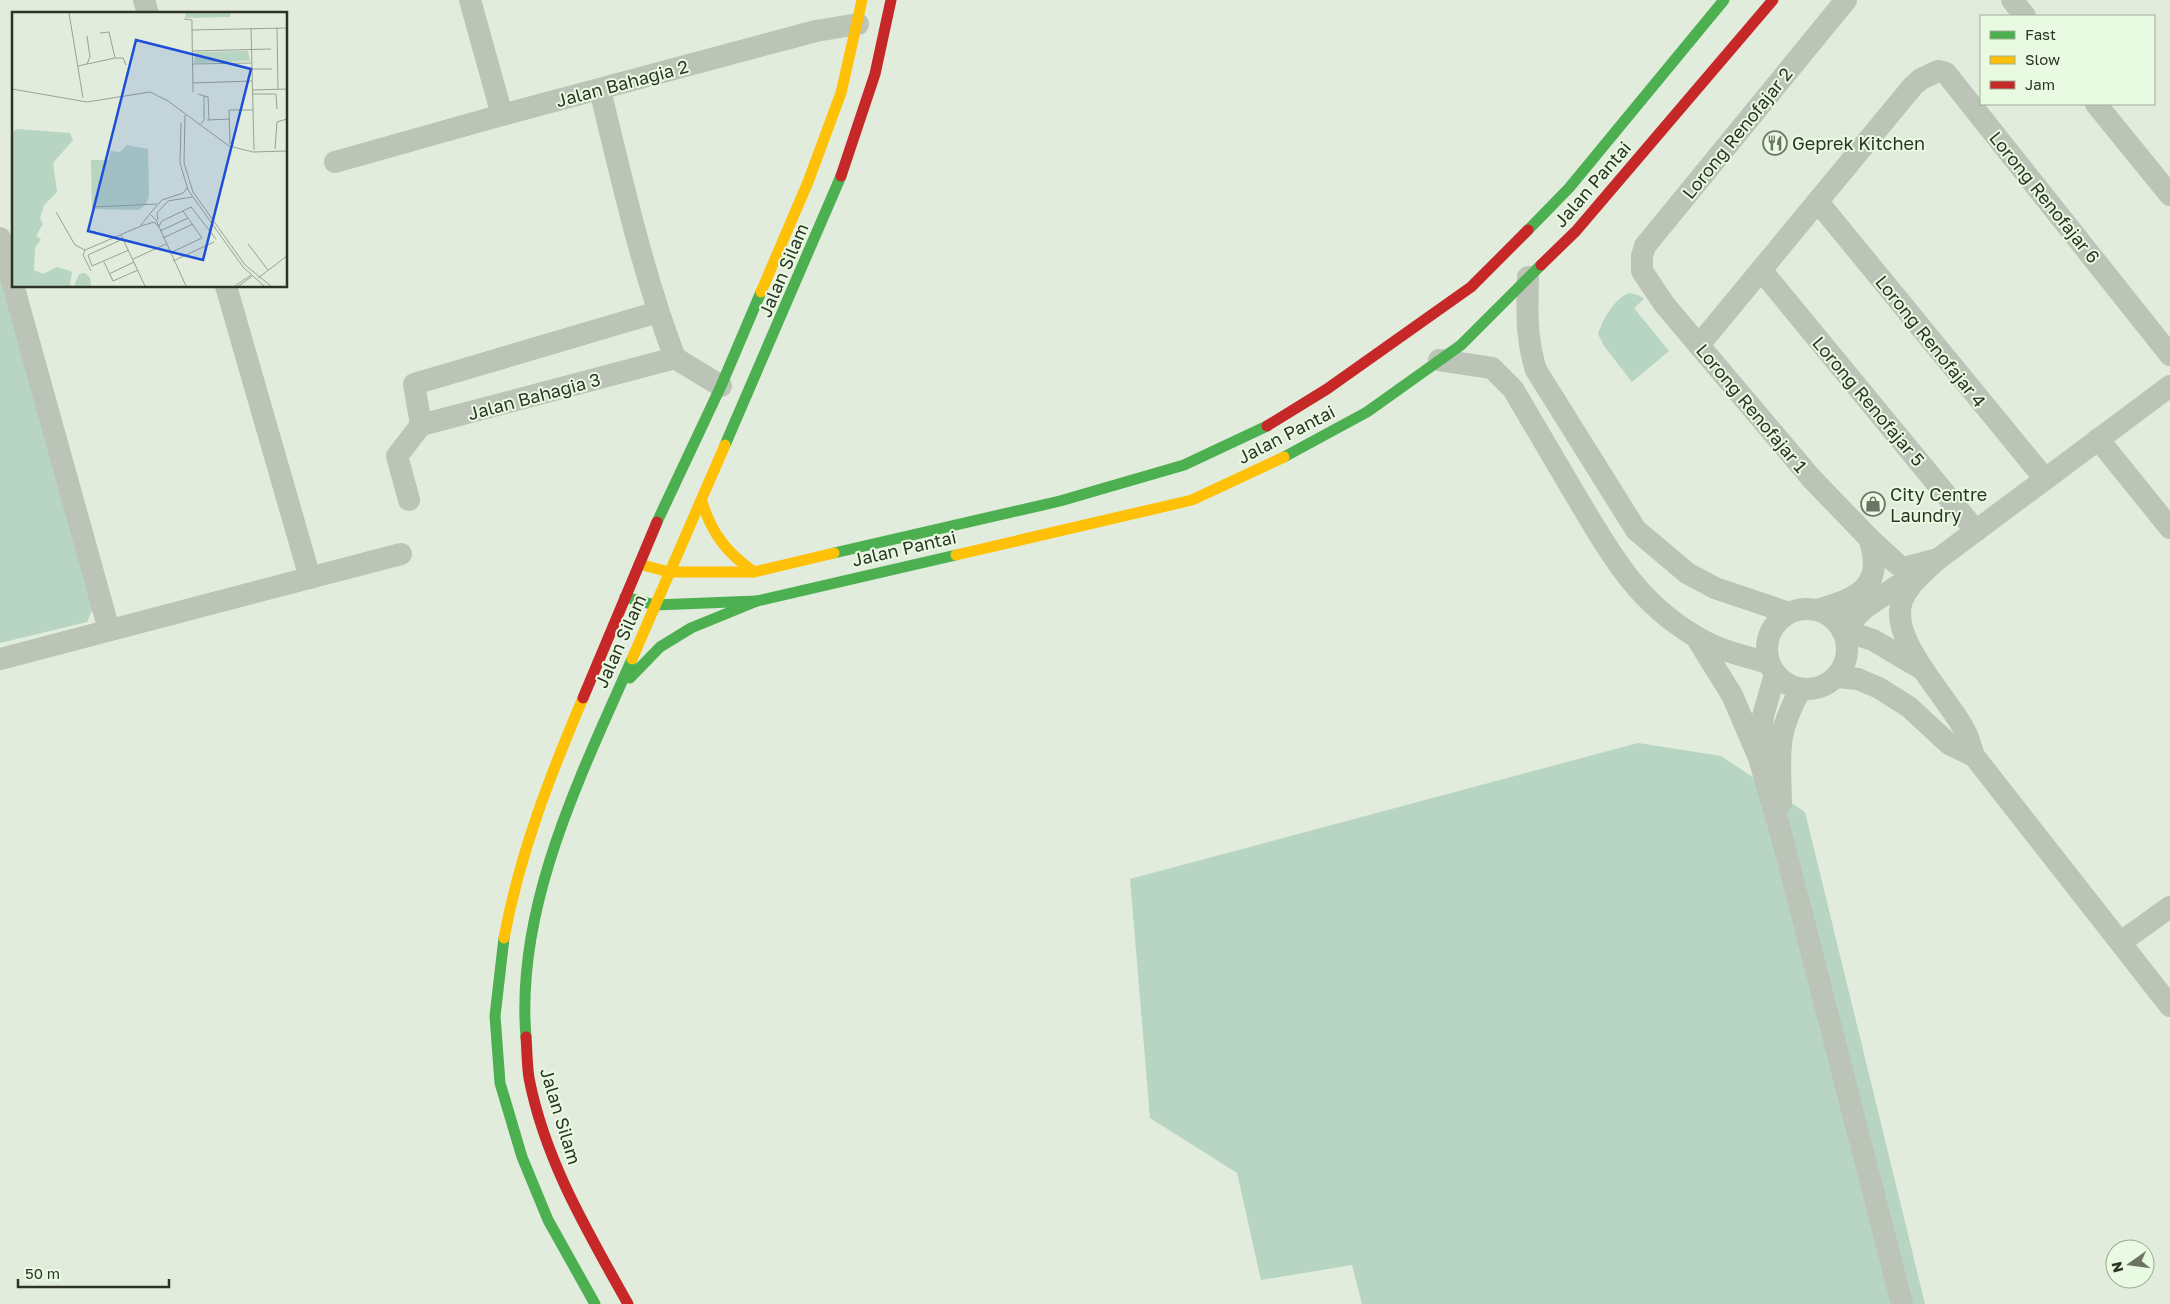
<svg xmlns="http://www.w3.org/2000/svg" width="2170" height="1304" font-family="'Golos Text',sans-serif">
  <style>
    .green { fill: #b8d4c2 }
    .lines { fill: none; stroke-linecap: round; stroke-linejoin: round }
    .street { stroke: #bbc4b6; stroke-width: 22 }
    .fast { stroke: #4caf50; stroke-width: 11 }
    .slow { stroke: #ffc107; stroke-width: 11 }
    .jam { stroke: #c62828; stroke-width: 11 }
    .labels { text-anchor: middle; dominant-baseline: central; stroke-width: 4; stroke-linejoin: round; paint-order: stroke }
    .street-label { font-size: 18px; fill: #2d3425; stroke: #e9fae2 }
    .poi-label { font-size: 18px; fill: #2d3425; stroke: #e9fae2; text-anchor: start }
    .inset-road { fill: none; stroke: #99a293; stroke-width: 1 }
    .view { fill: #1d4ed8; fill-opacity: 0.15; stroke: #1d4ed8; stroke-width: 2.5 }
    .inset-edge { fill: none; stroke: #2d3425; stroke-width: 2.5 }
  </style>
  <rect width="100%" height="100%" fill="#e1ecdc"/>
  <g class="green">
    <polygon points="0,278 93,608 87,622 0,643"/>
    <path d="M1629,293L1638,295L1644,299L1634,308L1669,351L1632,382L1604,346L1598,334C1603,319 1614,299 1629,293Z"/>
    <polygon points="1638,743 1721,756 1805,812 1925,1304 1362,1304 1352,1265 1261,1280 1237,1173 1150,1118 1130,879"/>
  </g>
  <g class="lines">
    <g class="street">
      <polyline points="144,0 148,14"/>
      <polyline points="470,0 502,115 816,31 858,24"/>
      <polyline points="1846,0 1645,246 1642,256 1642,271 1664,304 1812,479 1869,538 1897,564 1904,568 1938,559"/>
      <polyline points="2012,0 2025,16"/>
      <path d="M600,90C622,180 642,271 675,358"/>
      <polyline points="2096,104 2170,195"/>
      <polyline points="335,162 502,115"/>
      <polyline points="1818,202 2045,479"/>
      <polyline points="0,238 109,630"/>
      <polyline points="1761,270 1976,531"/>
      <path d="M1528,277C1527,310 1526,339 1536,370L1636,530L1687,573L1715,588L1789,613"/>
      <polyline points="226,286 310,578"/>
      <polyline points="1699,345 1913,86 1921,79 1938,71 1946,73 1953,82 2170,355"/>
      <path d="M1439,360L1492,368L1513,389C1534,425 1555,461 1576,496C1610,553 1636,601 1695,636C1717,650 1744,656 1769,663"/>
      <polyline points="421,425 414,384 658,312"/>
      <polyline points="2098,439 2170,528"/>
      <polyline points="409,500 397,456 421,425 675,358 721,386"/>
      <path d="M1936,560C1924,573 1908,584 1902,601C1888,640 1949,698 1965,731C1969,738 1971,748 1974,756L2170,1006"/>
      <circle cx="1807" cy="649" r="40"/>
      <path d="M1817,610C1858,598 1886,587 1869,538"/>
      <polyline points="1842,630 1866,607 1938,559 2170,386"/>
      <polyline points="1842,630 1873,640 1922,669"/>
      <polyline points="1696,637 1732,695 1759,758 1782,837 1902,1304"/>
      <polyline points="0,659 401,554"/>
      <polyline points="1837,677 1858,679 1879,688 1909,707 1949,744 1974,756"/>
      <polyline points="1760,755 1763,716 1775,674"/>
      <path d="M1781,803C1780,754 1775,734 1801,689"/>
      <polyline points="2121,942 2170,907"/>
    </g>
    <g class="fast">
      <polyline points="1528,230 1569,188 1724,0"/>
      <polyline points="725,445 841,176"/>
      <polyline points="1284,457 1367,412 1461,345 1541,265"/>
      <polyline points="657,522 721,386 761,292"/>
      <polyline points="834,553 1060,501 1184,465 1267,426"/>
      <polyline points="625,597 655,605 757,601 956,555"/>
      <polyline points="630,678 660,647 691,628 757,601"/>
      <polyline points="504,938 495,1016 500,1083 522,1157 548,1220 595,1304"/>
      <path d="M526,1037C515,906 581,775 632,659"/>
    </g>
    <g class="slow">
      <polyline points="761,292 808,182 841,93 862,0"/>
      <path d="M702,502C712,534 727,553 754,572"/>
      <polyline points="956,555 1192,500 1284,457"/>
      <polyline points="639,564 669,572 754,572 834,553"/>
      <polyline points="632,659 725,445"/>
      <path d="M504,938C520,853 549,778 583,698"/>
    </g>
    <g class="jam">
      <polyline points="841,176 875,74 891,0"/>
      <polyline points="1541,265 1576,231 1773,0"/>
      <polyline points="1267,426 1327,389 1471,287 1528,230"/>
      <polyline points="583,698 657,522"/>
      <path d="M526,1037C527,1050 527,1065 529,1078C545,1161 588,1232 628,1304"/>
    </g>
  </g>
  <defs>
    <g id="restaurant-ring" transform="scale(1.25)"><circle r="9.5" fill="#e9fae2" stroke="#6c7465" stroke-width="1.5"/><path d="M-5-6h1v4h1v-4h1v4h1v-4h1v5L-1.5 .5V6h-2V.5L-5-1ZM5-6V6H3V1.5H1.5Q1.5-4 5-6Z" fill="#6c7465"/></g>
    <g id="shop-ring" transform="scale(1.25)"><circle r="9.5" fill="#e9fae2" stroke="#6c7465" stroke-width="1.5"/><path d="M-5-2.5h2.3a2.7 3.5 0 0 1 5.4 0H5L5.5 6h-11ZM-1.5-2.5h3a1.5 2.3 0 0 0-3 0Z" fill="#6c7465"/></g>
  </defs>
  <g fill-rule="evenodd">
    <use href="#restaurant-ring" x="1775" y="143"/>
    <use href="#shop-ring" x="1873" y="504"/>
  </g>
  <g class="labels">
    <g class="street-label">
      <text transform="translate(622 83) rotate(-15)">Jalan Bahagia 2</text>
      <text transform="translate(1737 133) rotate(-51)">Lorong Renofajar 2</text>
      <text transform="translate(1592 184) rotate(-49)">Jalan Pantai</text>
      <text transform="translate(2045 197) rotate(51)">Lorong Renofajar 6</text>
      <text transform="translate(783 270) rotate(-67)">Jalan Silam</text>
      <text transform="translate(1931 341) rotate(51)">Lorong Renofajar 4</text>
      <text transform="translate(534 396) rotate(-15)">Jalan Bahagia 3</text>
      <text transform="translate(1869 401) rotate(50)">Lorong Renofajar 5</text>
      <text transform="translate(1752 408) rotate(50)">Lorong Renofajar 1</text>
      <text transform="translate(1286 434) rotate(-27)">Jalan Pantai</text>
      <text transform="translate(904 548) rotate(-13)">Jalan Pantai</text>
      <text transform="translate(620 641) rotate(-66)">Jalan Silam</text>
      <text transform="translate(561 1116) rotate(73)">Jalan Silam</text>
    </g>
    <g class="poi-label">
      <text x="1792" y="143">Geprek Kitchen</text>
      <text x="1890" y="494">City Centre<tspan x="1890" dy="21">Laundry</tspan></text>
    </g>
  </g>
  <g transform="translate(12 12)">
    <rect width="275" height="275" fill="#e1ecdc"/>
    <path d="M174,1H219L218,5L173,6ZM183,40L236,39L238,49L182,51ZM4,117L58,121L61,128L41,151L45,180L32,193L28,206L31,212L24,224L29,227L23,236L22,258L31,262L45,255L58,259L60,260L58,273L62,274L67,262L73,261L78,266L79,274H0V122ZM115,133L136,137L137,185L134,192L127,198L80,197L79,148H97L98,139L108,140Z" fill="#b8d4c2"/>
    <path class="inset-road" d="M57,1L71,86M172,7L180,8V18M239,16L242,138M265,16L266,77M180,39L259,37M103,46H111L114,53M75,52L78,45L75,24M181,52L239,51M66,54L103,46L97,20L88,21M239,57H260M181,71L240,69M0,77L75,90L138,80L156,89L217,134L241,140L275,139M240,78L275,77M181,80L180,18L275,16M186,82L192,84V108L189,112M240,82H264L265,97M192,84L196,85L197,108M173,103L172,151L181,180L233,253L259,274M195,108L218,107M169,111L168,151L176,178L231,255L252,274M218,132L217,98H241M263,137L265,110L275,107M80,195L145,192M141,198L150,188L171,181L175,176M44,200L63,233L73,238M139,203L144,208L174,274M146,208L145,201L156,189L180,185M129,213L141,198M147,214L150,209L179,195L204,227M148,219L176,206M109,223L133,274M151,226L181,212M111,227L76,243L80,254L117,238M236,232L256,258M158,241L190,226L171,199M121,247L154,232M161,249L202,230M92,250L101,269L126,258M79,259L71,243L73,238L129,214L142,210L147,215M97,262L122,250M246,266L275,244M223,274L239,263M227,274L240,264"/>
    <path class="view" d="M124,28L239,57L191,248L76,219Z"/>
    <rect width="275" height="275" class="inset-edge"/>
  </g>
  <rect x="1980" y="15" width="175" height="90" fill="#e9fae2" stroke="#9eab96"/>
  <rect x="1990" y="31" width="25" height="8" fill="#4caf50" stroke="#9eab96"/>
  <text x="2025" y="40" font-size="15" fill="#2d3425">Fast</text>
  <rect x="1990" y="56" width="25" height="8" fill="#ffc107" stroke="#9eab96"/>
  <text x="2025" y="65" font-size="15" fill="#2d3425">Slow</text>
  <rect x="1990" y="81" width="25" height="8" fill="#c62828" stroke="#9eab96"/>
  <text x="2025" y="90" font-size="15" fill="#2d3425">Jam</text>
  <g transform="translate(2130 1264) rotate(256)"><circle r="24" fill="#e9fae2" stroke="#9eab96"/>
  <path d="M0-4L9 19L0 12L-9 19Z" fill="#6c7465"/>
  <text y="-8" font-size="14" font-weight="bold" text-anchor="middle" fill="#2d3425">N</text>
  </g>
  <path d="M18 1279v8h151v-8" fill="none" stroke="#2d3425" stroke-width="2.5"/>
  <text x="25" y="1279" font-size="15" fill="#2d3425" stroke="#e9fae2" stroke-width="4" paint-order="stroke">50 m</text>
</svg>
